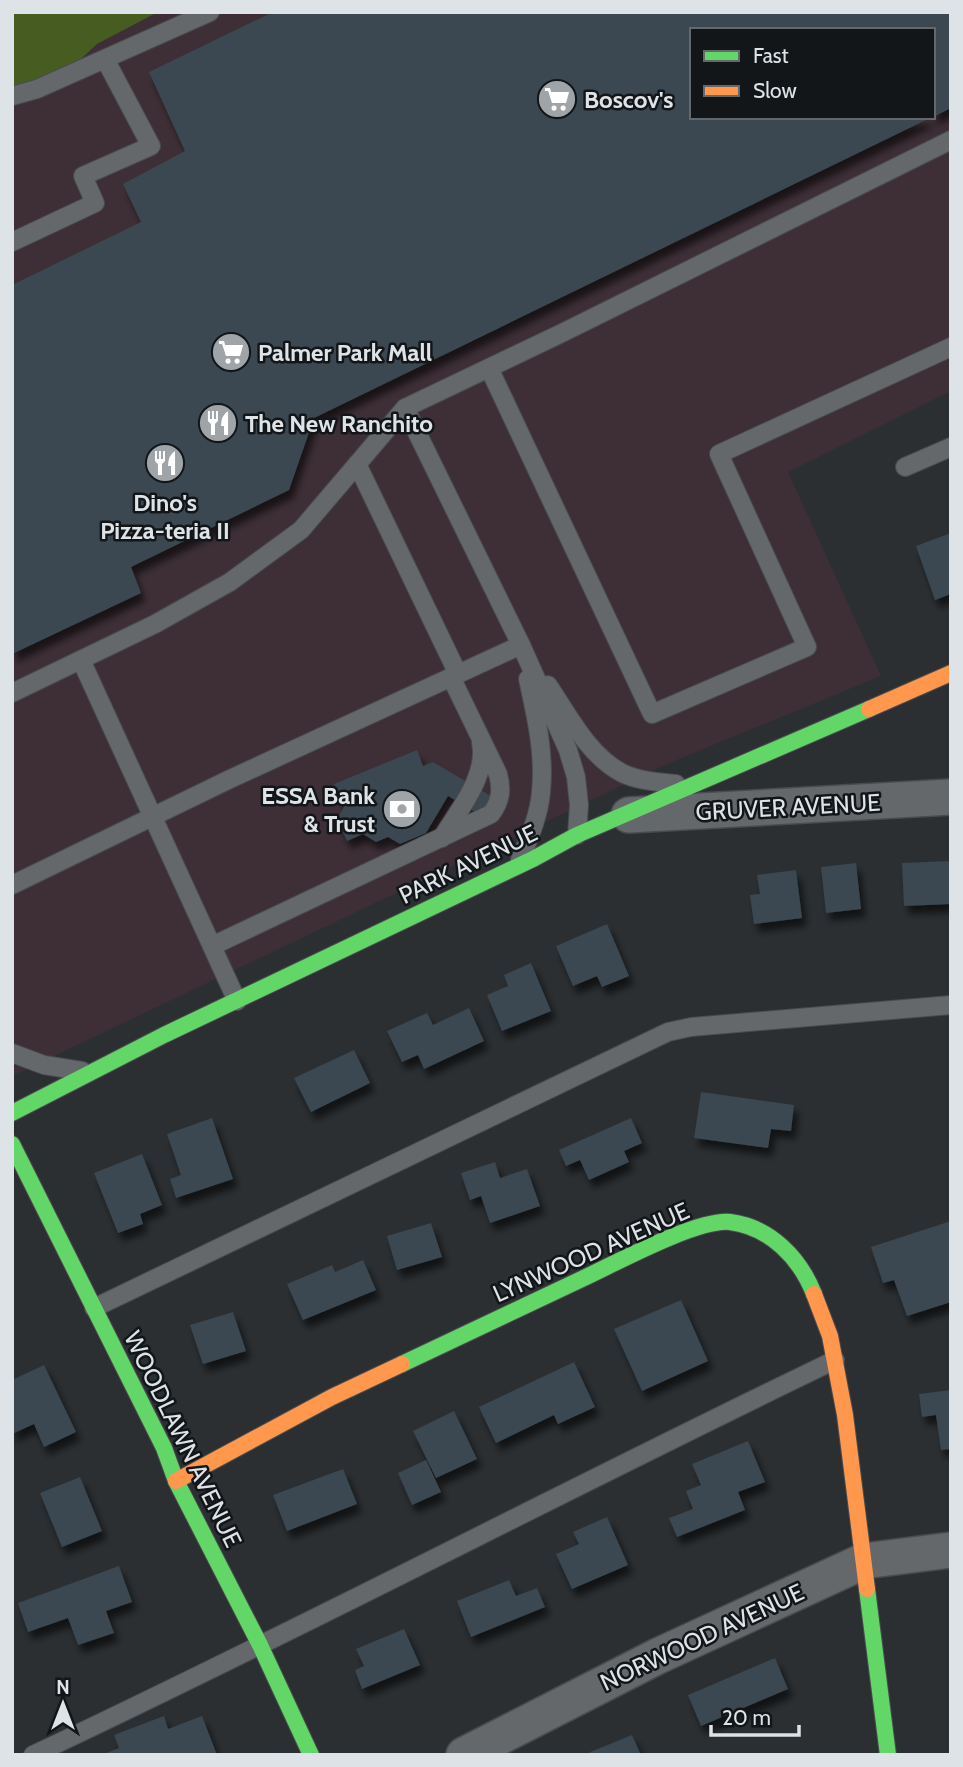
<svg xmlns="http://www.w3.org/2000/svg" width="963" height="1767" font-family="Cabin,sans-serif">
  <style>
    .commercial { fill: #3e2f37; fill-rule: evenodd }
    .forest { fill: #475c20 }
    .building { fill: #3a4751; filter: url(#shadow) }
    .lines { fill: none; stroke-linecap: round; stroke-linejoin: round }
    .lane-casing { stroke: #494c4f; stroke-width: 20 }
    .street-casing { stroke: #494c4f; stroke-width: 38 }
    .fast-casing { stroke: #494c4f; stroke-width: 18 }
    .slow-casing { stroke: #494c4f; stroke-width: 18 }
    .lane { stroke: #65686b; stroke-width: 18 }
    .street { stroke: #65686b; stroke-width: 35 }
    .fast { stroke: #63d668; stroke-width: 16 }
    .slow { stroke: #ff974d; stroke-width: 16 }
    .labels { text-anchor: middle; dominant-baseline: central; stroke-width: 5; stroke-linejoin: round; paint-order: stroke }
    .poi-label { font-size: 24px; font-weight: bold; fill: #dee3e7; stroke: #131619; text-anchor: start }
    .street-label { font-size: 24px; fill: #dee3e7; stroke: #131619 }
  </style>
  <defs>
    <filter id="shadow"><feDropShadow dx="4.5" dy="8" stdDeviation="3.5" flood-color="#0009"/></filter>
  </defs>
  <rect width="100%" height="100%" fill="#2b2f32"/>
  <path class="commercial" d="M158,12H951V391L788,472L881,676L667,764L12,1076V86L66,73L97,44ZM692,30H933V117H692Z"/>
  <polygon class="forest" points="12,12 158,12 97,44 66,73 12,86"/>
  <g class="building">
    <polygon points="273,12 951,12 951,108 933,117 933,30 692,30 692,117 932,117 314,418 289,490 131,567 141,593 12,654 12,285 141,222 123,184 185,151 149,72"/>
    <polygon points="951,533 951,594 935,600 916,546"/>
    <polygon points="417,750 423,766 433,762 491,796 480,815 448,796 426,833 400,844 388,837 376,842 363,834 347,841 337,819 344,807 334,784"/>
    <polygon points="951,861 951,904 904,906 902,863"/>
    <polygon points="856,863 861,909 826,913 821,867"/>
    <polygon points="796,870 802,918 754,924 750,895 760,894 757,875"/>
    <polygon points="607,924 629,976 602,987 597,976 573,986 556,946"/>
    <polygon points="531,963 551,1011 502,1031 487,995 508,986 504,975"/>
    <polygon points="469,1008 484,1041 424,1069 418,1055 402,1062 387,1031 427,1013 433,1025"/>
    <polygon points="354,1050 370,1083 311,1112 294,1078"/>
    <polygon points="701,1092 794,1105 791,1131 771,1129 768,1148 694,1138"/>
    <polygon points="212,1118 233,1179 176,1198 170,1179 181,1175 167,1134"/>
    <polygon points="631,1118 642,1143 624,1151 629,1162 589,1180 580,1160 566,1166 559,1150"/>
    <polygon points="142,1154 162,1205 140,1214 143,1224 118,1233 94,1173"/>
    <polygon points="495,1162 500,1178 527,1169 540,1206 490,1223 481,1196 470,1200 461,1173"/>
    <polygon points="951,1221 951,1302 907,1316 894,1280 883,1283 871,1247"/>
    <polygon points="431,1223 442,1257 397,1270 387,1236"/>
    <polygon points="363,1260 376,1290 303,1320 287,1284 332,1265 335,1272"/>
    <polygon points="681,1300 708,1361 642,1391 614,1329"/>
    <polygon points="233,1312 246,1351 203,1364 190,1325"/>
    <polygon points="574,1362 595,1407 558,1424 554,1415 496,1443 479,1407"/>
    <polygon points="44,1365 76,1432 44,1447 34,1424 12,1434 12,1380"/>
    <polygon points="951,1390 951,1449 941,1450 936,1415 922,1417 919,1394"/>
    <polygon points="454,1411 477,1459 436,1478 413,1431"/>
    <polygon points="748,1441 765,1482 738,1492 745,1510 677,1537 669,1518 693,1509 686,1491 701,1485 692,1464"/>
    <polygon points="426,1460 441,1492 412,1505 398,1473"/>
    <polygon points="343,1469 357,1504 287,1531 273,1495"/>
    <polygon points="80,1477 102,1531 62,1547 40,1493"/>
    <polygon points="607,1517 628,1565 572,1589 556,1554 579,1544 573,1532"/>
    <polygon points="119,1566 132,1602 106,1611 114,1633 78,1645 68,1618 28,1632 18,1603"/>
    <polygon points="509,1580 516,1596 537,1588 545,1607 471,1637 457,1601"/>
    <polygon points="404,1629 420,1665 362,1689 355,1670 364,1666 356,1649"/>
    <polygon points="775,1658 788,1689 701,1726 688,1695"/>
    <polygon points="164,1716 168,1729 202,1716 217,1755 101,1755 119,1748 114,1735"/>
    <polygon points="632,1735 641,1755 583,1755"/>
  </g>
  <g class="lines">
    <g class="lane-casing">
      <g id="lane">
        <polyline points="12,96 37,89 210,12"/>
        <polyline points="12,242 95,203 83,176 151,146 105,59"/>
        <polyline points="489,368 652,714 807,647 719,454 951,347"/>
        <polyline points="405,408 521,645 568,750 576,777 579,805 577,835"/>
        <polyline points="357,464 458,674"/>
        <polyline points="905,467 951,447"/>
        <polyline points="81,660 237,1001"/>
        <path d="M548,685C569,716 588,755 622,773C638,781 659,782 676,784"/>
        <polyline points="12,693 155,624 230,582 301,530 405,408 562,333 951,140"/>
        <path d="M442,838C458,811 488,776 481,743"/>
        <path d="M520,860C529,838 539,816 541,792C545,754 536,716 528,679"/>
        <polyline points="12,885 228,780 521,645"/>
        <path d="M212,946L491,814C501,801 502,789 498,774L451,677"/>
        <polyline points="12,1053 44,1065 82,1071"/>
        <polyline points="94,1308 668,1032 691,1027 951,1005"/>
        <path d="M33,1755C303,1628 567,1489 835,1360"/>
      </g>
    </g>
    <g class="street-casing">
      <g id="street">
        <polyline points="629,815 951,797"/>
        <polyline points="464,1755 658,1656 864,1561 951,1550"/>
      </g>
    </g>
    <g class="fast-casing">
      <g id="fast">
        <polyline points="12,1113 164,1035 533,859 577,835 869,709"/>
        <polyline points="12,1144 164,1448 176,1481 260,1645 311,1755"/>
        <path d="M402,1364C463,1335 525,1306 586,1277C618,1262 697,1219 730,1222C770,1227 800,1258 814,1294"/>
        <polyline points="867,1589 888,1755"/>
      </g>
    </g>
    <g class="slow-casing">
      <g id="slow">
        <polyline points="869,709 951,673"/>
        <polyline points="814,1294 830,1336 845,1415 867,1589"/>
        <polyline points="176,1481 332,1397 402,1364"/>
      </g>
    </g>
    <use href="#lane" class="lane"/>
    <use href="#street" class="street"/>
    <use href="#fast" class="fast"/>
    <use href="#slow" class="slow"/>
  </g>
  <defs>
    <g id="supermarket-disc" transform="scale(2.0125)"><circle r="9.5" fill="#9fa4a8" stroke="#131619"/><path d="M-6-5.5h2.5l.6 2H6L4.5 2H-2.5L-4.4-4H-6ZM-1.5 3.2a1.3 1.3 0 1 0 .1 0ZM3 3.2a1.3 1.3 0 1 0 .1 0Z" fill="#fff"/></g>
    <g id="restaurant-disc" transform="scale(2.0125)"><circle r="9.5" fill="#9fa4a8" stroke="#131619"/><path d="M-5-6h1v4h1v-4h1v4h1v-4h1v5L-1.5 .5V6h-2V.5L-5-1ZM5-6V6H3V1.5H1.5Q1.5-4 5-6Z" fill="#fff"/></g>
    <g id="bank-disc" transform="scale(2.0125)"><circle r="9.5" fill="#9fa4a8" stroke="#131619"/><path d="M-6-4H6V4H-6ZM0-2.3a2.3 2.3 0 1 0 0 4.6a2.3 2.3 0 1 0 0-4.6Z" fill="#fff"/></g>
  </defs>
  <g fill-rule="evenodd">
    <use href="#supermarket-disc" x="557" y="99"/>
    <use href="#supermarket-disc" x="231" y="352"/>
    <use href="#restaurant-disc" x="218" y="423"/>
    <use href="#restaurant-disc" x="165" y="463"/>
    <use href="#bank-disc" x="402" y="809"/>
  </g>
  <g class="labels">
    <g class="poi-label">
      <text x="584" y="99">Boscov's</text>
      <text x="258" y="352">Palmer Park Mall</text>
      <text x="245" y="423">The New Ranchito</text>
      <text x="165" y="502" text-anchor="middle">Dino's<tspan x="165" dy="28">Pizza-teria II</tspan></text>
      <text x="375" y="795" text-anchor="end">ESSA Bank<tspan x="375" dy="28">&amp; Trust</tspan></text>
    </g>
    <g class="street-label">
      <text transform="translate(788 807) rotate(-3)">GRUVER AVENUE</text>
      <text transform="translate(468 864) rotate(-26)">PARK AVENUE</text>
      <text transform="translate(591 1252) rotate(-24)">LYNWOOD AVENUE</text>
      <text transform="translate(183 1439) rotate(64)">WOODLAWN AVENUE</text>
      <text transform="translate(702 1637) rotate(-25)">NORWOOD AVENUE</text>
    </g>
  </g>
  <rect width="963" height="1767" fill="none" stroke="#dee3e7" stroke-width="28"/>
  <rect x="690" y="28" width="245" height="91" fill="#131619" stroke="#64686b" stroke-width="2"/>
  <rect x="704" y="51" width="35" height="10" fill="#63d668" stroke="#64686b" stroke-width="2"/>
  <text x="753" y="63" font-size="21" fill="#dee3e7">Fast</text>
  <rect x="704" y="86" width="35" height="10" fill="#ff974d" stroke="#64686b" stroke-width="2"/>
  <text x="753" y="98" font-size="21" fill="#dee3e7">Slow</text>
  <g transform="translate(63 1704)" stroke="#131619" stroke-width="5" paint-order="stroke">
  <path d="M0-5L12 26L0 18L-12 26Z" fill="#dee3e7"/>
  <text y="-10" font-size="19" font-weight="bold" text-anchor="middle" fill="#dee3e7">N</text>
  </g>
  <path d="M711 1725v10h88v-10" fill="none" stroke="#dee3e7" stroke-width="3.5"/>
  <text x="722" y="1725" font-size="21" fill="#dee3e7" stroke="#131619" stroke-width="5" paint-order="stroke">20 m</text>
</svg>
